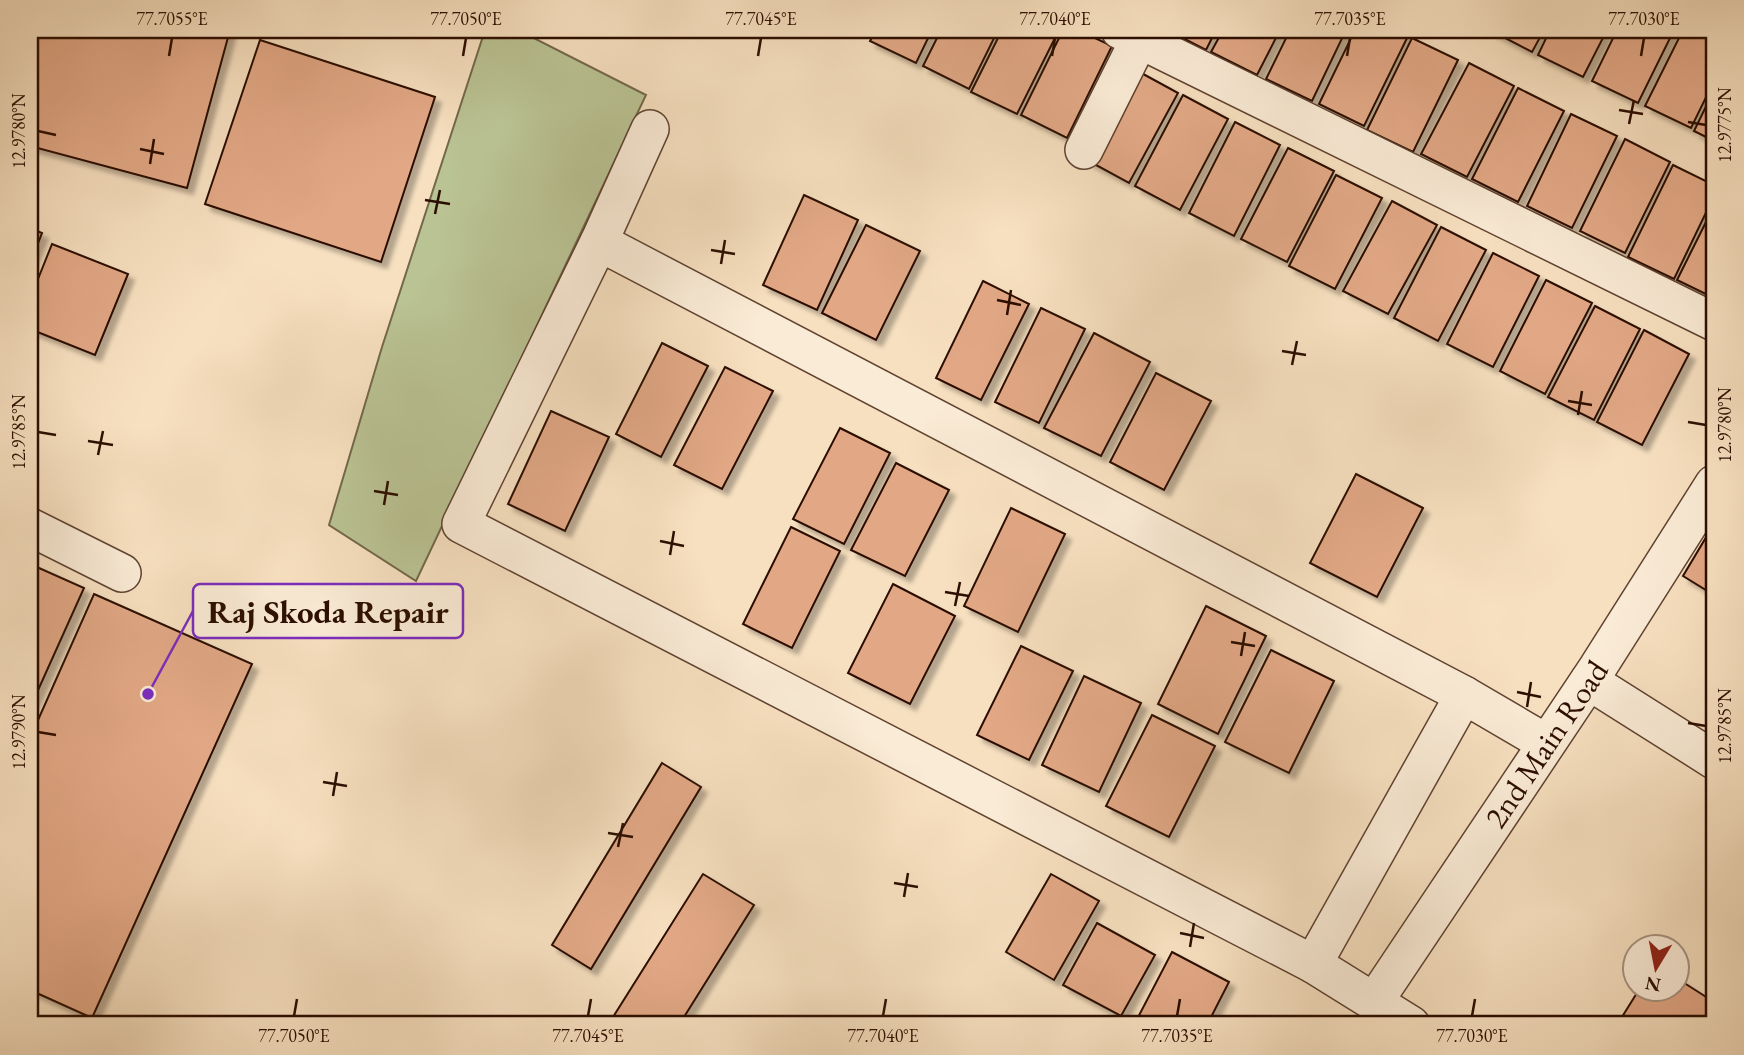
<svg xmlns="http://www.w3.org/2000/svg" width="1744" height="1055" font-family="'EB Garamond',serif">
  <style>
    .green { fill: #bac394; stroke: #73684a; stroke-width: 2 }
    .building { fill: #e2a886; stroke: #2c0e00; stroke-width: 2; filter: url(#shadow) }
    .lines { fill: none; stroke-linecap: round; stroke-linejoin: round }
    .minor-casing { stroke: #5f4230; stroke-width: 40 }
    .minor { stroke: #faebd6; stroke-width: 37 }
    .ticks { fill: none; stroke: #2c0e00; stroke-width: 2.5 }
    .labels { text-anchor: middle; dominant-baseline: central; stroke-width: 7; stroke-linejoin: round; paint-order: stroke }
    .street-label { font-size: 32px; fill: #2c0e00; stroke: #faebd6 }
    .leader { fill: none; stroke: #7b2cbf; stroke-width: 2.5 }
    .callout-dot { fill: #7b2cbf; stroke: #faebd6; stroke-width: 2.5 }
    .callout { fill: #faebd6; stroke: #7b2cbf; stroke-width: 2.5 }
    .callout-label { font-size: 33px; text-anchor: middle; font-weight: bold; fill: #2c0e00 }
    .neatline { fill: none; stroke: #2c0e00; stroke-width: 2.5 }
    .ticks-label { font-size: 18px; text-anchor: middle; fill: #2c0e00 }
  </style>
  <defs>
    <filter id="shadow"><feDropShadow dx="6" dy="6" stdDeviation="2" flood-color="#0004"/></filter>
  </defs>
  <rect width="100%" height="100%" fill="#f7e0c0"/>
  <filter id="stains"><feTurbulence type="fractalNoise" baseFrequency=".00286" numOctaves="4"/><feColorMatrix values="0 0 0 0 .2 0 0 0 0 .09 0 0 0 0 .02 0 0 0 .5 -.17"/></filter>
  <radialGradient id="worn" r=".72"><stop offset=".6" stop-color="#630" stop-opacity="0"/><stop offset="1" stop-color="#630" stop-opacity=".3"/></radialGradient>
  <polygon class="green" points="485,30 518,30 646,95 416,581 329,525 382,347"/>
  <g class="building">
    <polygon points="30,30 230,30 187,188 30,146"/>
    <polygon points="876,30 932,30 916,63 870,41"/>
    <polygon points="941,30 998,30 969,89 923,66"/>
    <polygon points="1002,30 1059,30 1017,114 971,92"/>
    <polygon points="1063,30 1078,30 1112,46 1067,138 1021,115"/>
    <polygon points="1167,30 1216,30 1206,50"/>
    <polygon points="1223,30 1280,30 1257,75 1211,52"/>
    <polygon points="1290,30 1346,30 1312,101 1266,79"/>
    <polygon points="1355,30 1400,30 1409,34 1364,126 1319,104"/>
    <polygon points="1490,30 1544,30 1532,52"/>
    <polygon points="1550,30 1607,30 1583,77 1538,55"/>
    <polygon points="1617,30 1674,30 1638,103 1592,81"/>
    <polygon points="1683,30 1714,30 1714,81 1691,128 1645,106"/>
    <polygon points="1412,38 1458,60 1413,152 1367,130"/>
    <polygon points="260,40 435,97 381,262 205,204"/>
    <polygon points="1469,63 1514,86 1467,177 1421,154"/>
    <polygon points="1134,69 1178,93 1129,183 1085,159"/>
    <polygon points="1518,88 1564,111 1518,202 1472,179"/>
    <polygon points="1714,90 1714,141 1694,131"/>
    <polygon points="1183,95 1228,119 1180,210 1135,186"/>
    <polygon points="1571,114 1617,136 1572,228 1527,206"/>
    <polygon points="1235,122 1280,145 1234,236 1189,213"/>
    <polygon points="1625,139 1670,162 1625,253 1580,231"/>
    <polygon points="1288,148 1334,171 1287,262 1241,239"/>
    <polygon points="1673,165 1714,185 1714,196 1674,279 1628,257"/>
    <polygon points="1336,175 1382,198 1335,289 1289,266"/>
    <polygon points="804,195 858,220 817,310 763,285"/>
    <polygon points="1392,201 1437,225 1388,314 1343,291"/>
    <polygon points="1714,206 1714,298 1677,280"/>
    <polygon points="866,225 920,251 876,340 822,313"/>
    <polygon points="1441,227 1486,250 1438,341 1394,318"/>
    <polygon points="30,228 42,233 30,264"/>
    <polygon points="52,244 128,274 95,355 30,329 30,299"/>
    <polygon points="1493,253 1539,276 1493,367 1447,344"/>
    <polygon points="1546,280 1592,303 1545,394 1500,371"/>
    <polygon points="983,281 1029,304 981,400 936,378"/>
    <polygon points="1595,306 1640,329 1594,420 1548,397"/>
    <polygon points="1041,308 1085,329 1039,423 995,402"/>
    <polygon points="1644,330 1689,354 1642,445 1597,422"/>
    <polygon points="1094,333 1150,362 1101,456 1044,428"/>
    <polygon points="662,343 708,366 661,457 616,434"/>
    <polygon points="725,367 773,391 722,489 674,465"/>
    <polygon points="1156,373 1211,401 1164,490 1110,462"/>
    <polygon points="551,411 609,437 565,531 508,504"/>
    <polygon points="840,428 890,453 844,544 793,519"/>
    <polygon points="896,463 949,490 905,576 851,550"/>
    <polygon points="1356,474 1423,508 1377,597 1310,563"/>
    <polygon points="1011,508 1065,534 1018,632 964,606"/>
    <polygon points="1714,524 1714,595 1683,576"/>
    <polygon points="791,527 840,551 792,648 743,624"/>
    <polygon points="30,564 84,588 30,708"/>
    <polygon points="893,584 955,616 910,704 848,673"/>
    <polygon points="94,594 252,664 92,1018 30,990 30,738"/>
    <polygon points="1206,606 1266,636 1218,734 1158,704"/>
    <polygon points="1021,646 1073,671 1029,760 977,735"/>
    <polygon points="1271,650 1334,681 1289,773 1225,742"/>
    <polygon points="1084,676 1141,703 1099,792 1042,765"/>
    <polygon points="1152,715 1215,746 1169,837 1106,806"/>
    <polygon points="662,763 701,787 591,969 552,945"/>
    <polygon points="703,874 754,905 679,1025 608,1025"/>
    <polygon points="1051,874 1099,901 1054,980 1006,952"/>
    <polygon points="1097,923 1155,955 1121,1016 1063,985"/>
    <polygon points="1172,952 1229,982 1207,1025 1134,1025"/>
    <polygon points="1678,979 1714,1002 1714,1011 1705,1025 1617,1025 1640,988 1678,988"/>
  </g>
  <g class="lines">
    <g class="minor-casing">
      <g id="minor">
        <polyline points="1120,30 1714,322"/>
        <polyline points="1084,150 1144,30"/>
        <polyline points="599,242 650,129"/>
        <polyline points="30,527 122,573"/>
        <polyline points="1589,681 1714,760"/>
        <polyline points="1313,964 1464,695"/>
        <polyline points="1374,1002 1598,667 1714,484"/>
        <polyline points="1411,1025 1313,964 461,524 599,242 1464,695 1546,743"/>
      </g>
    </g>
    <use href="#minor" class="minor"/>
  </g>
  <path class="ticks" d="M169,56L172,38M463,56L466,38M758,56L761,38M1052,56L1055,38M1347,56L1350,38M1641,56L1644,38M1619,110L1643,114M1688,122L1706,125M1629,124L1634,100M38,131L56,135M140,149L164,154M150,164L154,139M425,200L450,204M435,214L440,190M711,250L735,254M721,264L725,240M997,300L1021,305M1007,315L1011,290M1282,351L1306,355M1292,365L1297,341M1568,401L1592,405M1578,415L1582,391M1688,422L1706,425M38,432L56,435M88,441L113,445M98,455L103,431M374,491L398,495M384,505L388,481M660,541L684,546M670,555L674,531M945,592L969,596M955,606L960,582M1231,642L1255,646M1241,656L1245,632M1517,692L1541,697M1527,707L1531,682M1688,723L1706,726M38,732L56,735M323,782L347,786M333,796L337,772M608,833L633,837M618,847L623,823M894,883L918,887M904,897L908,873M1180,933L1204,938M1190,947L1194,923M294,1016L297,999M588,1016L591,999M883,1016L886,999M1177,1016L1180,999M1472,1016L1475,999"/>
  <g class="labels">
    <g class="street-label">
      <text transform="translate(1546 744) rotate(-56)">2nd Main Road</text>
    </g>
  </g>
  <path class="leader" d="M148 694L193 611"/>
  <circle class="callout-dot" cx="148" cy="694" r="7"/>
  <rect class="callout" x="193" y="584" width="270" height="54" rx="7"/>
  <g class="callout-label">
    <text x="328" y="623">Raj Skoda Repair</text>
  </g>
  <rect width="1744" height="1055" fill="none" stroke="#f7e0c0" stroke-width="77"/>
  <g transform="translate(1656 968) rotate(190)"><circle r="33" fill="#faebd6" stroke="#a89380" stroke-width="2"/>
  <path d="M0-5L12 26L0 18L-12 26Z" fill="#8f2418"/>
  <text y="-10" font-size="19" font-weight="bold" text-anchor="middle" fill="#2c0e00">N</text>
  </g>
  <rect x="38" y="38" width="1668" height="978" class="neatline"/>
  <g class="ticks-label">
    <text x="172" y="25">77.7055°E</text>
    <text x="466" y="25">77.7050°E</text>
    <text x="761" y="25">77.7045°E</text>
    <text x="1055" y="25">77.7040°E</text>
    <text x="1350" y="25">77.7035°E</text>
    <text x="1644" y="25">77.7030°E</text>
    <text transform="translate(1725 125) rotate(-90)" y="6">12.9775°N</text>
    <text transform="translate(19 131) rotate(-90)" y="6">12.9780°N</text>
    <text transform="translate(1725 425) rotate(-90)" y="6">12.9780°N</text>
    <text transform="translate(19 432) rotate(-90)" y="6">12.9785°N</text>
    <text transform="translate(1725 726) rotate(-90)" y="6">12.9785°N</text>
    <text transform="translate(19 732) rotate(-90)" y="6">12.9790°N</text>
    <text x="294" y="1042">77.7050°E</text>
    <text x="588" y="1042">77.7045°E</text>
    <text x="883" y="1042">77.7040°E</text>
    <text x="1177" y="1042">77.7035°E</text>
    <text x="1472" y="1042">77.7030°E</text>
  </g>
  <rect width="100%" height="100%" filter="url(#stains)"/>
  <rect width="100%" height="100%" fill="url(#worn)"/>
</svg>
